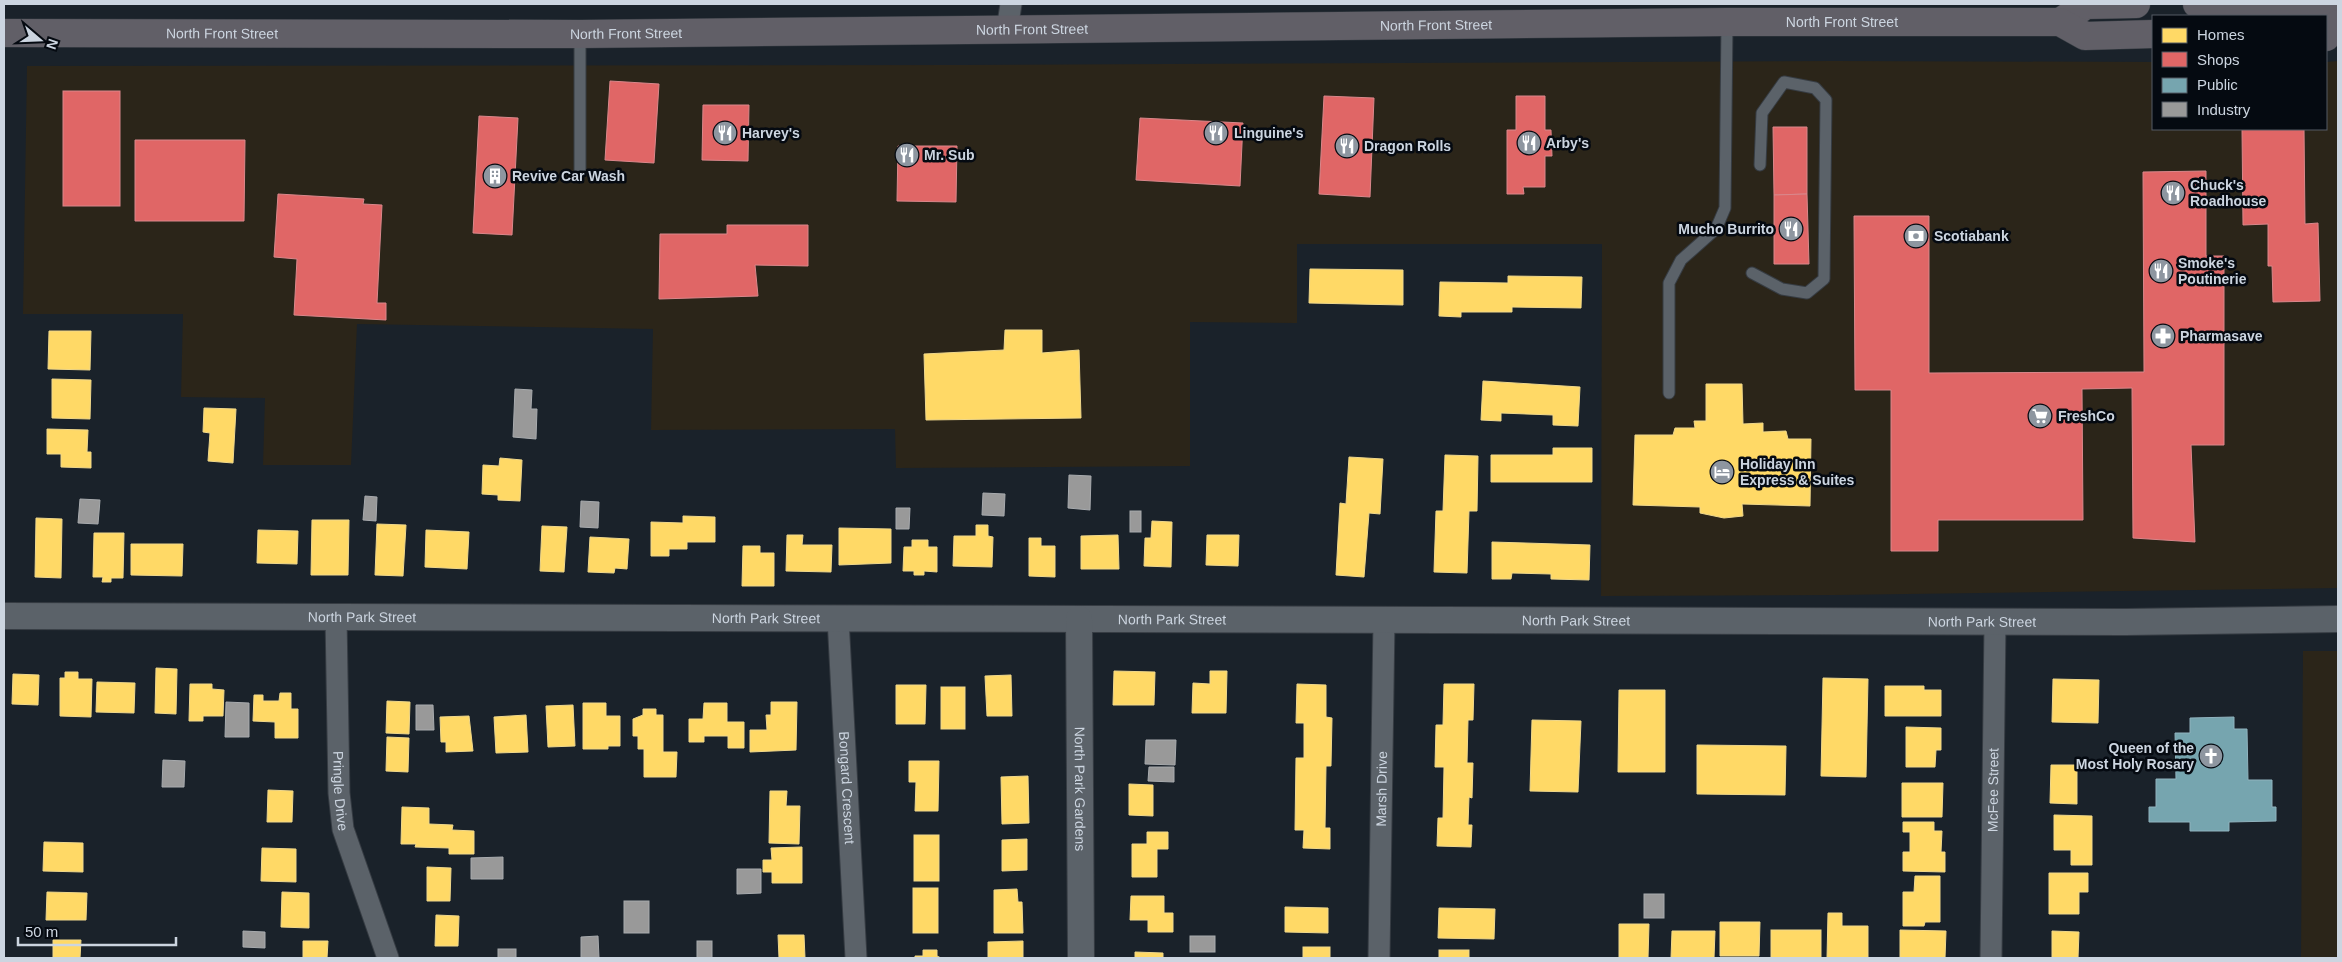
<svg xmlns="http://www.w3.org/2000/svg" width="2342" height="962" font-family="Arial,sans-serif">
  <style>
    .commercial { fill: #2b2519 }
    .homes { fill: #ffd966; stroke: #f0d88b }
    .shops { fill: #e06666; stroke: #da878b }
    .public { fill: #76a5af; stroke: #90b3be }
    .industry { fill: #999; stroke: #a8abae }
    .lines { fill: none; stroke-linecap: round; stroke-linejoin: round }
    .service-casing { stroke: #363c43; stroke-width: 13 }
    .minor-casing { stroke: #363c43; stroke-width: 23 }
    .tertiary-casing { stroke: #363c43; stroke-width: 28 }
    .primary-casing { stroke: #363c43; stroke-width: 29 }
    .service { stroke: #5b6269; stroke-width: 11 }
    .minor { stroke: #5b6269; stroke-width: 21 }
    .tertiary { stroke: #5b6269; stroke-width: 26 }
    .primary { stroke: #615f67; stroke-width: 28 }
    .labels { text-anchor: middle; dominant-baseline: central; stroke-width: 5; stroke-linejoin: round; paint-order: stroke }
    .street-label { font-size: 14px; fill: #ccd5e0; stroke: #050a11 }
    .poi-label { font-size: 14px; font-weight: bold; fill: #ccd5e0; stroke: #050a11; text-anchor: start }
  </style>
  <rect width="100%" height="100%" fill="#1a222a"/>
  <g class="commercial">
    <polygon points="1834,61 2153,62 2153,129 2326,129 2326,62 2338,61 2338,588 1835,595 1601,596 1602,244 1297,244 1297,323 1190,322 1190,466 896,468 895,429 651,430 653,329 357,324 351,465 263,465 265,398 181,397 183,314 23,314 27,66 962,65"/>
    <polygon points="2303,651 2338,651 2338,958 2301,958"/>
  </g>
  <g class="homes">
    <polygon points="1310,269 1403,270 1403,305 1309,303"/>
    <polygon points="1508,276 1582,277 1581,308 1512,307 1512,312 1461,312 1461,317 1439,316 1440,282 1508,283"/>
    <polygon points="1005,330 1042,330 1042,353 1079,350 1081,418 926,420 924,354 1004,350"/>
    <polygon points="49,331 91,331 90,370 48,369"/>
    <polygon points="52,379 91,380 90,419 52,418"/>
    <polygon points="1483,381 1580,387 1578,426 1553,425 1553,415 1501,413 1501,421 1481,420"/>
    <polygon points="1706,384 1742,384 1743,424 1763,423 1763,432 1786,431 1788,439 1811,439 1810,506 1742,504 1743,516 1724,518 1700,513 1700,507 1633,505 1635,435 1673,435 1675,428 1695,428 1694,421 1706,421"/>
    <polygon points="204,408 236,409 233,463 208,461 210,433 203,432"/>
    <polygon points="47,429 88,430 87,452 91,452 91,468 61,467 61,454 47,454"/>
    <polygon points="1553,448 1592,448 1592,482 1491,482 1491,455 1553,455"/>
    <polygon points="1445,455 1478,456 1477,511 1469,511 1467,573 1434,572 1436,511 1443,511"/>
    <polygon points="1349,457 1383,459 1380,514 1369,513 1364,577 1336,575 1340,503 1346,504"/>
    <polygon points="500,458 522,460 520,501 498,500 498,495 482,494 483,465 499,466"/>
    <polygon points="683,516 715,517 715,542 687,542 687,549 669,549 669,556 651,556 651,522 683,523"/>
    <polygon points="36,518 62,519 61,578 35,577"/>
    <polygon points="312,520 349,520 348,575 311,575"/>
    <polygon points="1152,521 1172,522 1171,567 1144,566 1145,538 1151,538"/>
    <polygon points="377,524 406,525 403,576 375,575"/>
    <polygon points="976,525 988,525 988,536 993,537 992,567 953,566 954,536 976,536"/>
    <polygon points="542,526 567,527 564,572 540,571"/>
    <polygon points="839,528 891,529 891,563 839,565"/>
    <polygon points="258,530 298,531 297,564 257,563"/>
    <polygon points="426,530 469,532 467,569 425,567"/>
    <polygon points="94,533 124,533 123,578 111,578 111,582 102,582 103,577 93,577"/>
    <polygon points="787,535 803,535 802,545 832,545 831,572 786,571"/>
    <polygon points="1118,535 1119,569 1081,569 1081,536"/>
    <polygon points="1207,535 1239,535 1238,566 1206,565"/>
    <polygon points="590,537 629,539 627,569 615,568 614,573 588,572"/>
    <polygon points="1029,538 1041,538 1041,546 1055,546 1055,577 1029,576"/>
    <polygon points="912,540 928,540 928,547 937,547 937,572 924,571 924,575 914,575 914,571 903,571 904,547 912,547"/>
    <polygon points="1492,542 1590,545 1589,580 1551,579 1551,574 1512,573 1511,579 1492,579"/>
    <polygon points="131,544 183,544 182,576 131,575"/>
    <polygon points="743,546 760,546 760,553 774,553 774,586 742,586"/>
    <polygon points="156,668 177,669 176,714 155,713"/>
    <polygon points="1114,671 1155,672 1154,705 1113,705"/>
    <polygon points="1210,671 1227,671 1226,713 1192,713 1193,683 1210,684"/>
    <polygon points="65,672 78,672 78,679 92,679 91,717 60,716 60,678 65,678"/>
    <polygon points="13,674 39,675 38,705 12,704"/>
    <polygon points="1011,675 1012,716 987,716 985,676"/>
    <polygon points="1823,678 1868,679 1866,777 1821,776"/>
    <polygon points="2053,679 2099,680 2098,723 2052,722"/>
    <polygon points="97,682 135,683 134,713 96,712"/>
    <polygon points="190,684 212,684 212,689 224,690 223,716 203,716 203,721 189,721"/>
    <polygon points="1297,684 1326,685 1326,717 1332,718 1331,766 1326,766 1325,828 1330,828 1330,849 1303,848 1304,830 1295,830 1296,758 1304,758 1304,723 1296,723"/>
    <polygon points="1444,684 1474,684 1473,720 1468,720 1467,763 1473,763 1472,798 1469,797 1468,825 1472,825 1471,847 1437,846 1438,818 1443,818 1444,767 1435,767 1436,725 1443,725"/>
    <polygon points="896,685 926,685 925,724 896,724"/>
    <polygon points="1885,686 1924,686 1924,690 1941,690 1941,716 1885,716"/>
    <rect x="941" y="687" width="24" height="42"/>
    <polygon points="1619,690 1665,690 1665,772 1618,772"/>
    <polygon points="280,693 291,693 291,709 298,709 298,738 275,738 275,722 253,721 254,695 263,695 263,701 279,701"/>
    <polygon points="387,701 410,702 409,734 386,733"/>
    <polygon points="771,702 797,702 796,750 750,752 750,730 767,730 766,715 771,715"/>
    <polygon points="583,703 606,703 606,716 620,716 620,746 608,746 608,749 583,749"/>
    <polygon points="704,703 727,703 727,722 744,722 744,748 728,748 728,736 704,736 704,742 689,742 689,719 703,719"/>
    <polygon points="573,705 575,746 548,747 546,706"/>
    <polygon points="643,709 656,709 656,715 663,715 663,752 677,752 676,777 644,777 644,749 638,749 638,736 633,736 633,719 643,715"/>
    <polygon points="526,715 528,752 496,753 494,717"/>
    <polygon points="469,716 473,751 446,752 446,742 441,742 440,717"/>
    <polygon points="1532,720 1581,721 1578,792 1530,791"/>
    <polygon points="1906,727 1941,728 1941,750 1936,750 1935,767 1906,767"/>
    <polygon points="387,737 409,738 408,772 386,771"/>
    <polygon points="1697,745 1786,746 1785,795 1697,794"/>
    <polygon points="909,761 939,761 938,811 915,811 916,782 909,782"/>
    <polygon points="2051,765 2077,765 2077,804 2050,803"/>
    <polygon points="1028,776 1029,823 1002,824 1001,777"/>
    <polygon points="1902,783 1943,783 1942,817 1902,817"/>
    <polygon points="1129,784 1153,785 1153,816 1129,815"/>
    <polygon points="268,790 293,791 292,822 267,822"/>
    <polygon points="770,791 787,791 786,806 800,806 799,844 769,843"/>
    <polygon points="402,807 429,808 429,824 453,825 452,830 474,831 474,854 449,854 449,848 415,847 416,844 401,844"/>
    <polygon points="2054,815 2092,816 2092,865 2071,865 2071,850 2054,850"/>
    <polygon points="1903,822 1934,822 1934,831 1942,831 1941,852 1945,852 1945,872 1903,871 1903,852 1910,852 1910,832 1903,832"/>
    <polygon points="1147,832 1168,832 1168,849 1157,849 1157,877 1132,877 1132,844 1147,844"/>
    <rect x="914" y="835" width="25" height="46"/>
    <polygon points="1027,839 1027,870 1002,871 1002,840"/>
    <polygon points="44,842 83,843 83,872 43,871"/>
    <polygon points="802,847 802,883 772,883 772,872 763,872 763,860 772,860 771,848"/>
    <polygon points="262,848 296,849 296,882 261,881"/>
    <polygon points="427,867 451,868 450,901 427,901"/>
    <polygon points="2049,873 2088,873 2088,892 2079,892 2079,914 2049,914"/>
    <polygon points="1915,876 1940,876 1940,922 1925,922 1924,926 1903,926 1903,892 1914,892"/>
    <rect x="913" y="888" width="25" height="45"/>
    <polygon points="1017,889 1018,902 1022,902 1023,933 994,933 994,890"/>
    <polygon points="47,892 87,893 86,920 46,920"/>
    <polygon points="282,892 309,893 309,928 281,927"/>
    <polygon points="1131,896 1164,896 1164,913 1173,913 1173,932 1148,932 1148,920 1130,920"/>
    <polygon points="1285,907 1328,908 1328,933 1285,932"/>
    <polygon points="1439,908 1495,909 1494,939 1438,938"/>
    <polygon points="1828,913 1842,913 1842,926 1868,926 1868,958 1827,958"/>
    <polygon points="436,915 459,916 458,946 435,946"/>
    <polygon points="1720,922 1760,922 1759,956 1720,956"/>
    <polygon points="1619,924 1649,924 1648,958 1619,958"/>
    <rect x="1771" y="930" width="50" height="28"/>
    <polygon points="1900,930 1946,931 1945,958 1900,958"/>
    <polygon points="1672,931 1715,931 1714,958 1671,958"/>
    <polygon points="2052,931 2079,932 2078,958 2052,958"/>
    <polygon points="778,935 804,935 805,958 779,958"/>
    <polygon points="53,940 81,940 80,958 53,958"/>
    <polygon points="303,941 328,941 327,958 303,958"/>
    <polygon points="1023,941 1023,958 988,958 988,942"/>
    <rect x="1303" y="947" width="27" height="11"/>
    <polygon points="923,950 937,950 937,956 941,958 915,958 915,956 923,956"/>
    <rect x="1439" y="950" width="30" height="8"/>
    <polygon points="1135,952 1163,953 1163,958 1135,958"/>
  </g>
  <g class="shops">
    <polygon points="610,81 659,84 654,163 605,160"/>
    <rect x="63" y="91" width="57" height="115"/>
    <polygon points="1324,96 1374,98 1370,197 1319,194"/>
    <polygon points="1516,96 1545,96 1545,130 1551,130 1552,156 1545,156 1545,187 1523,187 1524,194 1507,194 1507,130 1516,130"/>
    <polygon points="703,105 749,105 748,161 702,160"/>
    <polygon points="479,116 518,118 512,235 473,233"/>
    <polygon points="1140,118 1243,123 1240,186 1136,180"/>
    <polygon points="1773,127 1807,127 1807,194 1774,195"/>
    <polygon points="2242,129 2304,129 2305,224 2318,223 2320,301 2273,302 2272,266 2268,266 2268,224 2243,225"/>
    <polygon points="135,140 245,140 244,221 135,221"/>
    <polygon points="898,146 957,146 956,202 897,201"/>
    <polygon points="2206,171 2206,256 2224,256 2224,445 2191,445 2195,542 2133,538 2132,388 2082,389 2083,520 1938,520 1938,551 1891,551 1891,390 1855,390 1854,216 1929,216 1929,373 2144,372 2143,172"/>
    <polygon points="278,194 364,199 363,204 382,205 377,303 386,303 386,320 294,315 297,259 274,257"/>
    <polygon points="1807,194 1809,264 1774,264 1774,195"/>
    <polygon points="727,225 808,225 808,266 755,265 758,296 659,299 660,234 727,234"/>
  </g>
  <polygon class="public" points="2234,717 2234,729 2247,729 2248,780 2272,780 2272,807 2276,807 2276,821 2229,822 2229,831 2190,831 2190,822 2149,822 2149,807 2156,807 2156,779 2176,779 2175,733 2190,733 2190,718"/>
  <g class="industry">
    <polygon points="515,389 532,390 531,409 537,409 536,439 513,437"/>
    <polygon points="1069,475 1091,476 1090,510 1068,508"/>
    <polygon points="983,493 1005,494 1004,516 982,515"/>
    <polygon points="365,496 377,497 376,521 363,520"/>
    <polygon points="80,499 100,500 98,524 78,523"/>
    <polygon points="581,501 599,502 598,528 580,527"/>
    <polygon points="896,508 910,508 909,529 896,529"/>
    <rect x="1130" y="511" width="11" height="21"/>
    <polygon points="226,702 249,703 249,737 225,737"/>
    <polygon points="416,705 433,705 434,730 416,730"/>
    <polygon points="1146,740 1176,740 1175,765 1145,764"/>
    <polygon points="163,760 185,761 184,787 162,787"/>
    <polygon points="1149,767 1174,767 1174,782 1148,781"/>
    <polygon points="503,857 503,879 471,879 471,858"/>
    <polygon points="737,869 761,869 761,893 737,894"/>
    <rect x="1644" y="894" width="20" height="24"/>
    <rect x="624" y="901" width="25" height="32"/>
    <polygon points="243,931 265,932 265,948 243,947"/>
    <polygon points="598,936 599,958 581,958 581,937"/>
    <rect x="1190" y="936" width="25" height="16"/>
    <rect x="697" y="941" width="15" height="17"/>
    <rect x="498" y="949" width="18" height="9"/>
  </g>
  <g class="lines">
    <g class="service-casing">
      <g id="service">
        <polyline points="580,34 580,172"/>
        <polyline points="1752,273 1782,289 1807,293 1824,279 1826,100 1815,88 1784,82 1762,113 1760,165"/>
        <polyline points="1669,393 1669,283 1681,260 1716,229 1725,208 1727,22"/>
      </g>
    </g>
    <g class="minor-casing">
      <g id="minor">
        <polyline points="1007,30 1011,4"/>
        <path id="s1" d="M336,617L339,793L343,829L388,958"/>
        <path id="s2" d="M838,618L856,958"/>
        <path id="s3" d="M1379,958L1384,620"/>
        <path id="s4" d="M1991,958L1995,622"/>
      </g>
    </g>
    <g class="tertiary-casing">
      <g id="tertiary">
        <path id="s5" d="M4,616L2125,622L2338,619"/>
        <path id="s6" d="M1079,619L1081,958"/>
      </g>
    </g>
    <g class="primary-casing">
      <g id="primary">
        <polyline points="2197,4 2325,5 2338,16"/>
        <polyline points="2060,22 2086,5 2136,4"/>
        <path id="s7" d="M4,33L580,34L1727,22H2060L2085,36L2153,34"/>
        <polyline points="2326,37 2338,24"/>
      </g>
    </g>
    <use href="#service" class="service"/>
    <use href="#minor" class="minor"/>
    <use href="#tertiary" class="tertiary"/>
    <use href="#primary" class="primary"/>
  </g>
  <defs>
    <g id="restaurant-disc" transform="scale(1.25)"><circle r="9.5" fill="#8e96a0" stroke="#050a11"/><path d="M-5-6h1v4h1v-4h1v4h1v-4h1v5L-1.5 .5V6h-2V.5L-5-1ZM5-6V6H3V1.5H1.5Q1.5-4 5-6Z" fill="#fff"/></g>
    <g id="building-disc" transform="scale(1.25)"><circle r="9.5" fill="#8e96a0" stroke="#050a11"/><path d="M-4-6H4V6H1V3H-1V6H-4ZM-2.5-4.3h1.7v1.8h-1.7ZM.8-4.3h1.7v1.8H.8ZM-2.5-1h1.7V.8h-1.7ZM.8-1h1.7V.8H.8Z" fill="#fff"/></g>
    <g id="bank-disc" transform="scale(1.25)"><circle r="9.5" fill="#8e96a0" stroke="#050a11"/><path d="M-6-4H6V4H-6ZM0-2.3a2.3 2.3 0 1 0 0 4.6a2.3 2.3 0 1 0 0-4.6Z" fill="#fff"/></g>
    <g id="pharmacy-disc" transform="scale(1.25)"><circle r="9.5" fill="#8e96a0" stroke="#050a11"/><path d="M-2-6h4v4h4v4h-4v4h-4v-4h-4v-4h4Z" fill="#fff"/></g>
    <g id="supermarket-disc" transform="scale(1.25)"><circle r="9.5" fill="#8e96a0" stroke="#050a11"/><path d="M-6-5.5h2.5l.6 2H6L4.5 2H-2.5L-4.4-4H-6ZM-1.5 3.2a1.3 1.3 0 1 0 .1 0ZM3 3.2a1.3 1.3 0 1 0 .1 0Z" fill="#fff"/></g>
    <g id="hotel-disc" transform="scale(1.25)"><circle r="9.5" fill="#8e96a0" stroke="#050a11"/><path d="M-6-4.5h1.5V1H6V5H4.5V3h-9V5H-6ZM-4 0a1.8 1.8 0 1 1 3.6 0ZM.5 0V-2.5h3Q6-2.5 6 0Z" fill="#fff"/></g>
    <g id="church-disc" transform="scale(1.25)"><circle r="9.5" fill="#8e96a0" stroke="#050a11"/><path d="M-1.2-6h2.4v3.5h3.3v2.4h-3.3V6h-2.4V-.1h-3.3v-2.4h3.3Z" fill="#fff"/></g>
  </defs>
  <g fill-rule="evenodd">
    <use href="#restaurant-disc" x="725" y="133"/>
    <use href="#restaurant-disc" x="1216" y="133"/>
    <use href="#restaurant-disc" x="1529" y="143"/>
    <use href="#restaurant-disc" x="1347" y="146"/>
    <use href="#restaurant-disc" x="907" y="155"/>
    <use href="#building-disc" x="495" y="176"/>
    <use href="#restaurant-disc" x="2173" y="193"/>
    <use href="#restaurant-disc" x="1791" y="229"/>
    <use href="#bank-disc" x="1916" y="236"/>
    <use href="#restaurant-disc" x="2161" y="271"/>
    <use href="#pharmacy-disc" x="2163" y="336"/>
    <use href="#supermarket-disc" x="2040" y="416"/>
    <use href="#hotel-disc" x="1722" y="472"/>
    <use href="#church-disc" x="2211" y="756"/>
  </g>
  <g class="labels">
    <g class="street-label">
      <text stroke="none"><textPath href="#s7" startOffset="1838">North Front Street</textPath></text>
      <text stroke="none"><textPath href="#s7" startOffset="1432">North Front Street</textPath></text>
      <text stroke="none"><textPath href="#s7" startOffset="1028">North Front Street</textPath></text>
      <text stroke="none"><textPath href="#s7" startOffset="218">North Front Street</textPath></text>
      <text stroke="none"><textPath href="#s7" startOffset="622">North Front Street</textPath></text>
      <text stroke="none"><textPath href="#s5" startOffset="358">North Park Street</textPath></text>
      <text stroke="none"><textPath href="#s5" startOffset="762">North Park Street</textPath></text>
      <text stroke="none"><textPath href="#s5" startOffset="1168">North Park Street</textPath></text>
      <text stroke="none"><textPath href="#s5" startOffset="1572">North Park Street</textPath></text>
      <text stroke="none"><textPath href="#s5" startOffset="1978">North Park Street</textPath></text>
      <text stroke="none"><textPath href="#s2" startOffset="170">Bongard Crescent</textPath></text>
      <text stroke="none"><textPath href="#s6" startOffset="170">North Park Gardens</textPath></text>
      <text stroke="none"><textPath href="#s3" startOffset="169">Marsh Drive</textPath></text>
      <text stroke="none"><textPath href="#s4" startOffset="168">McFee Street</textPath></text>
      <text stroke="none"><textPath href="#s1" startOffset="174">Pringle Drive</textPath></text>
    </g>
    <g class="poi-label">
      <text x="742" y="133">Harvey's</text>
      <text x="1234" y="133">Linguine's</text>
      <text x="1546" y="143">Arby's</text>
      <text x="1364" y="146">Dragon Rolls</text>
      <text x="924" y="155">Mr. Sub</text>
      <text x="512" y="176">Revive Car Wash</text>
      <text x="2190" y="185">Chuck's<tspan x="2190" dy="16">Roadhouse</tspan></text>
      <text x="1774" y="229" text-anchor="end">Mucho Burrito</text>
      <text x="1934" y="236">Scotiabank</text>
      <text x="2178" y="263">Smoke's<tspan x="2178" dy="16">Poutinerie</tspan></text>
      <text x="2180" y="336">Pharmasave</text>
      <text x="2058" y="416">FreshCo</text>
      <text x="1740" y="464">Holiday Inn<tspan x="1740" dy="16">Express &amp; Suites</tspan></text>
      <text x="2194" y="748" text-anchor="end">Queen of the<tspan x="2194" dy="16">Most Holy Rosary</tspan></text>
    </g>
  </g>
  <rect width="2342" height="962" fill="none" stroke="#ccd5e0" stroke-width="10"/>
  <rect x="2152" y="15" width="175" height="115" fill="#050a11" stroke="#555b64"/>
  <rect x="2162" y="28" width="25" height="15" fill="#ffd966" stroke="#555b64"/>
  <text x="2197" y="40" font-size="15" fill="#ccd5e0">Homes</text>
  <rect x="2162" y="52" width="25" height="15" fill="#e06666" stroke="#555b64"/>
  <text x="2197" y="65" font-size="15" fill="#ccd5e0">Shops</text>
  <rect x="2162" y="78" width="25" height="15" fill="#76a5af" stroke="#555b64"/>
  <text x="2197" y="90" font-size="15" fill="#ccd5e0">Public</text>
  <rect x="2162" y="102" width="25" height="15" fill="#999999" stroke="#555b64"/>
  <text x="2197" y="115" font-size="15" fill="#ccd5e0">Industry</text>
  <g transform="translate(40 40) rotate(109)" stroke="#050a11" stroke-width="4" paint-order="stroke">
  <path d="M0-4L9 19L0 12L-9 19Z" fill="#ccd5e0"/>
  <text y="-8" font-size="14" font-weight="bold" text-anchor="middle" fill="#ccd5e0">N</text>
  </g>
  <path d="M18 937v8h158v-8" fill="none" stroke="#ccd5e0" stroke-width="2.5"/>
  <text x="25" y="937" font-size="15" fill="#ccd5e0" stroke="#050a11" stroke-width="4" paint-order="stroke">50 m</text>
</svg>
